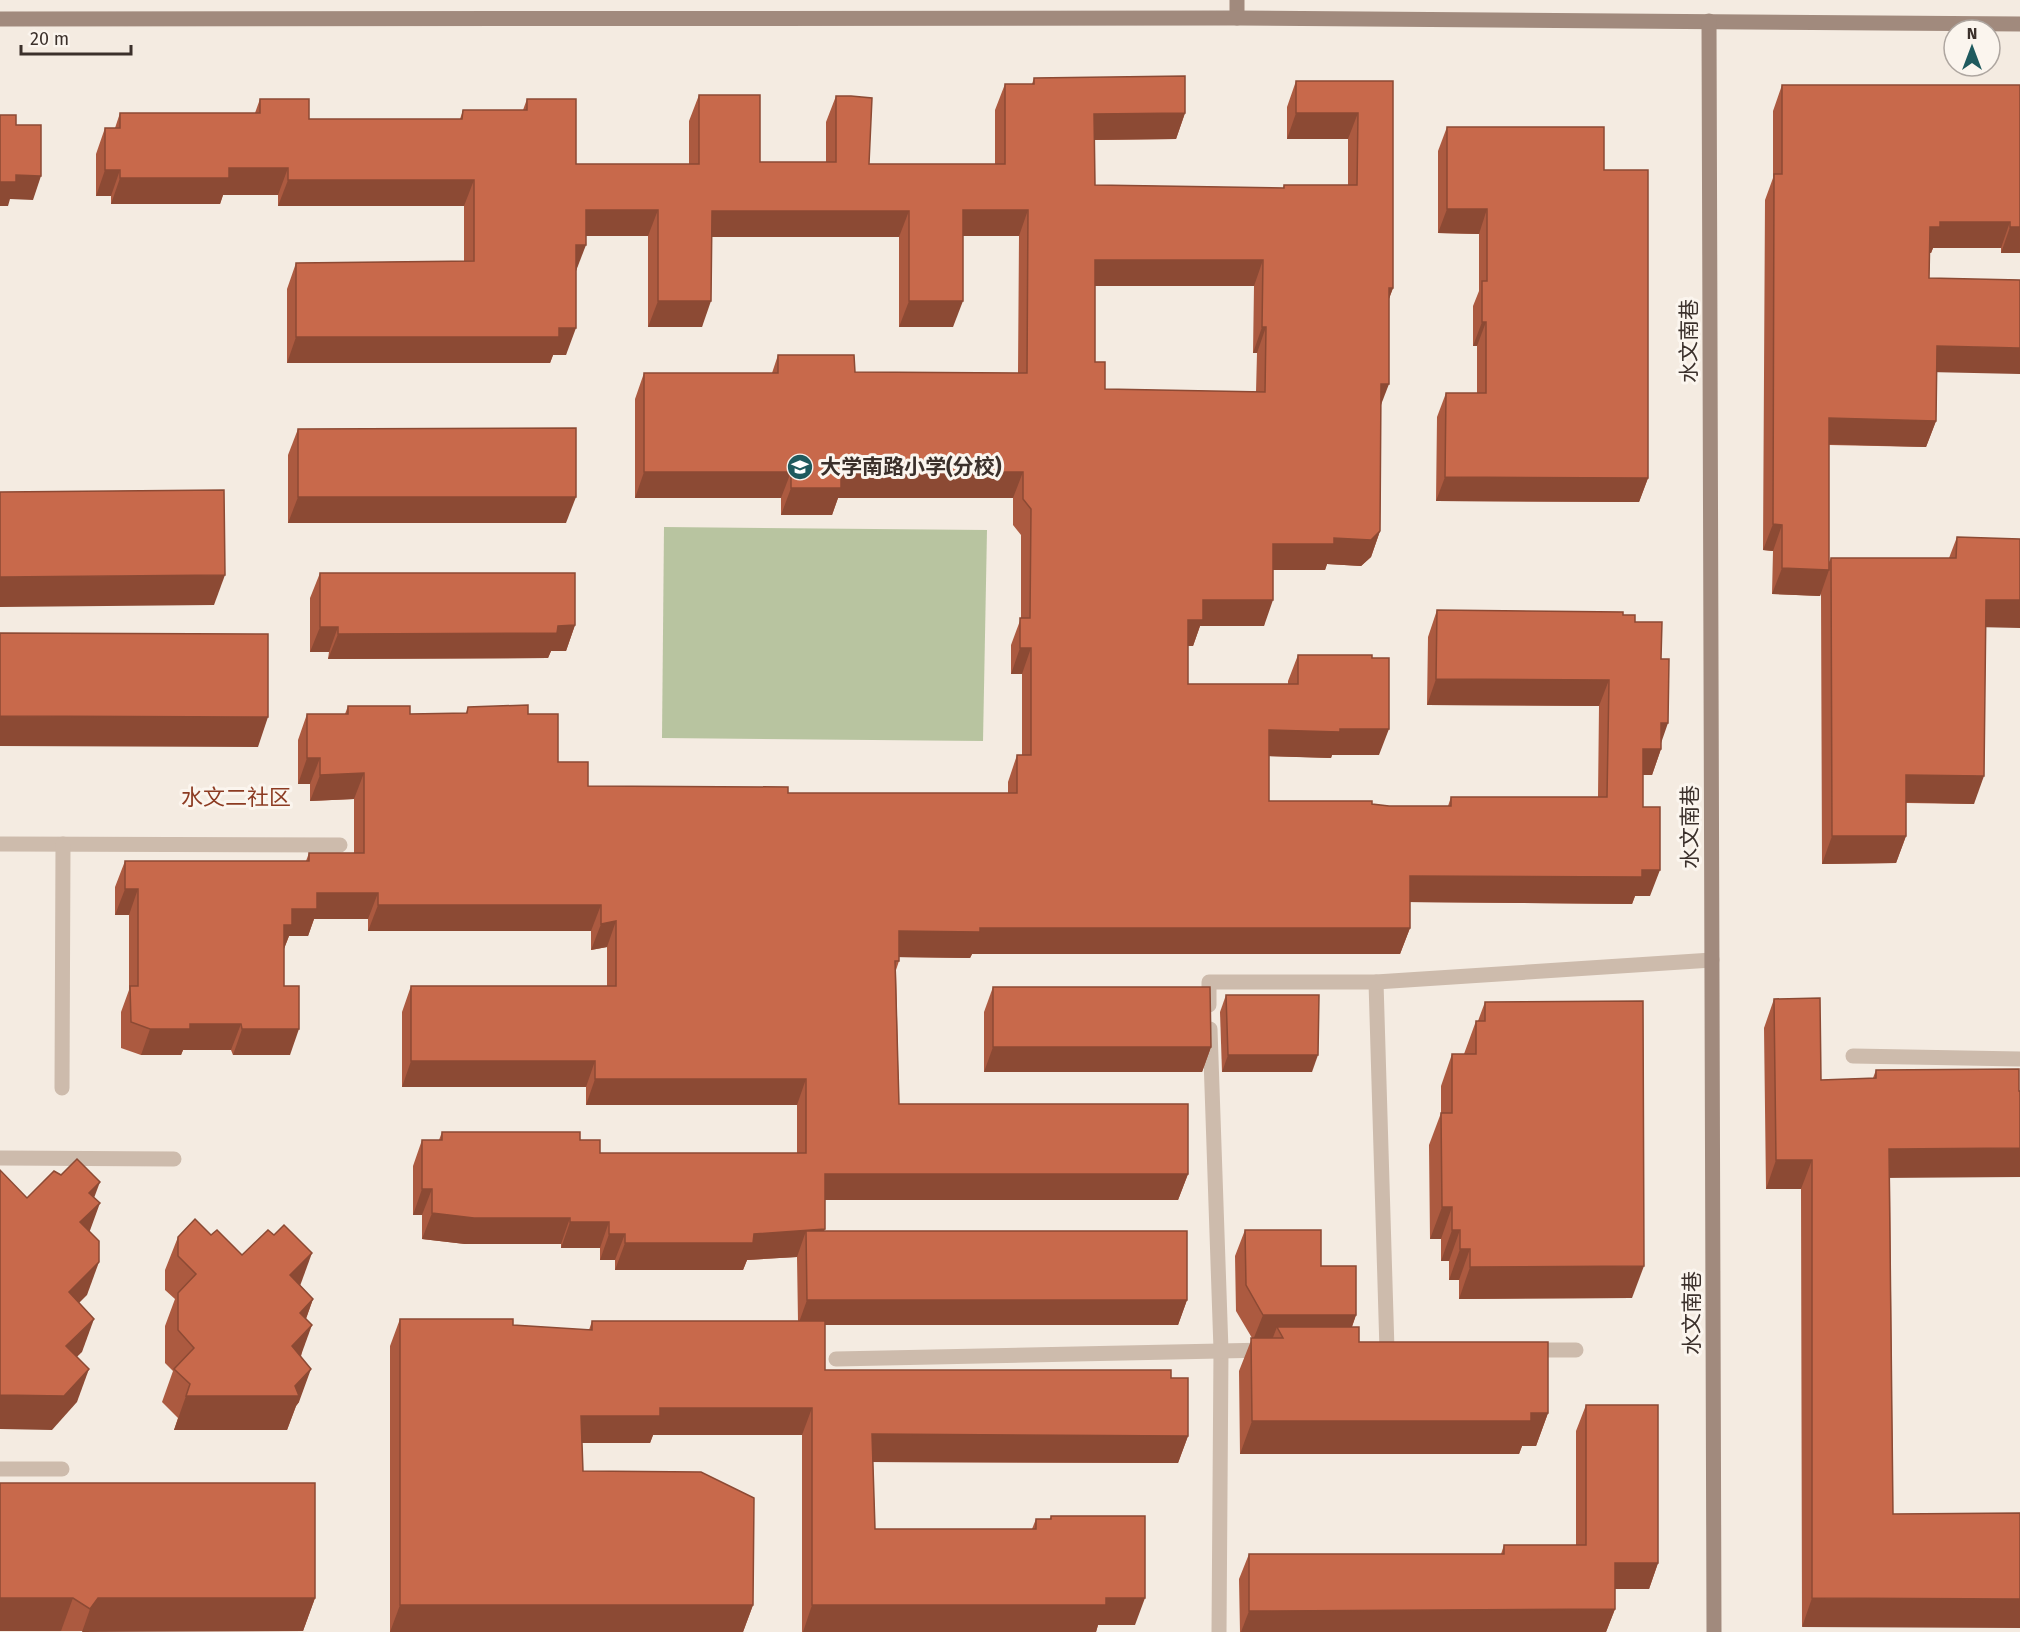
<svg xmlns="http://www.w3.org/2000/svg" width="2020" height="1632" font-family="'Fira Sans','Noto Sans SC',sans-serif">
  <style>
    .green { fill: #b8c4a0 }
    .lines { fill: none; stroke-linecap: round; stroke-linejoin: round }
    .lane { stroke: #cdbbac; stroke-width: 15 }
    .secondary { stroke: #a18a7d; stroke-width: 15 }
    .wall { fill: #ac5a40; fill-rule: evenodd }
    .shaded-wall { fill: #8c4a34 }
    .building { fill: #c8694b; stroke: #8c4a34; stroke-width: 1.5; fill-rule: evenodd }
    .labels { text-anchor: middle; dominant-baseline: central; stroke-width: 6; stroke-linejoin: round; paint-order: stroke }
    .street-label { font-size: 21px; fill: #3b302b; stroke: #fbf5ee }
    .poi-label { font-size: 21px; font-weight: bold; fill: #3b302b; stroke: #fbf5ee; text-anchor: start }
    .neighbourhood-label { font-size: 22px; fill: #8c3b22; stroke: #fbf5ee }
  </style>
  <rect width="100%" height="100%" fill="#f4ebe1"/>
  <polygon class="green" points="664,527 987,530 983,741 662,738"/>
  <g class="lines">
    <g class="lane">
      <polyline points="0,844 340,845"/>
      <polyline points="1376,982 1387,1350"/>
      <polyline points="1209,1005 1209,982 1376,982 1712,960"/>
      <polyline points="1210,1029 1221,1350 1219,1632"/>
      <polyline points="1853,1056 2020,1059"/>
      <polyline points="62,1088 63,844"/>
      <polyline points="0,1158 174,1159"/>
      <polyline points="1529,1350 1576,1350"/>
      <polyline points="836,1359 1268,1350"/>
      <polyline points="0,1469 62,1469"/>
    </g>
    <g class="secondary">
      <polyline points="1237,18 1237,0"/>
      <polyline points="0,19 1237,18 2020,24"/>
      <polyline points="1709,21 1714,1632"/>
    </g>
  </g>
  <g class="wall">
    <path d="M1034,78L1185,113L1176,139L1095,140V185L1283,188L1284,185H1348V139H1287V107L1296,81H1393V288L1389,299L1381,406L1380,531L1371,557L1361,566L1327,564L1325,570H1273L1264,626H1200L1193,646H1188V684H1288V681L1298,655L1379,755H1332L1331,758L1269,756V801L1372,804L1389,806H1448L1451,797H1598L1599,706L1427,705L1428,637L1437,610L1623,615L1635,622L1661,743V749L1652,775H1643V807L1650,896H1635L1632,904L1410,902V928L1400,954H972L970,958L899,957V961L896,970L899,1104L1188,1174L1178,1200H825L824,1231L1187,1300L1178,1325H825V1370L1171,1378L1188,1436L1178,1463L873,1462L875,1529H1032L1036,1519H1050L1051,1516L1135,1625H1098L1096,1632H802V1435H653L650,1443H582L583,1471L753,1605L743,1632H390V1346L400,1319L513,1325L589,1330L592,1321H798L797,1257L747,1260L743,1270H615V1260H600V1248H561V1244H465L422,1239V1215H413V1166L422,1140H439L442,1132L580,1140L600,1153H797V1105H586V1087H402V1012L411,986H607V947L591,950V931H368V919H314L308,936H289L284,949V986L290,1055H233L231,1050H183L181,1055H141L121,1048V1012L129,990V915H115V887L125,861H306L309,853H354V799L310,801V784H298V740L307,714H345L348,706L410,714L466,713L468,707L528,714L558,762L588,786L788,793H1008V782L1017,755H1022V674H1011V645L1021,618V535L1013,525V498H838L832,515H781V498H635V399L644,373H772L778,355L855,372L1018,373L1019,236H963L953,327H899V237H712L702,327H648V236H586L576,271L566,355H553L550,363H287V289L296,263L464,261V206H278V195H223L220,204H111V196H96V154L105,128H115L120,113H255L260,99L309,119H460L463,110H523L527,99L576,164H689V121L699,95L760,162H826V122L836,96L869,164H995V110L1005,84H1032ZM1095,286H1254L1253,353H1257L1256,392L1105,389L1095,362Z"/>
    <polygon points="1782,85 2020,85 2020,253 2001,253 2001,248 1933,248 1931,253 1930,253 1929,278 1937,372 1936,421 1926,447 1829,445 1829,562 1831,558 1949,558 1957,537 1986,627 1974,804 1906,803 1906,836 1896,863 1822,864 1821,593 1820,596 1772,594 1773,551 1763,550 1765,200 1773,178 1773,111"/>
    <polygon points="1447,127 1604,170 1648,478 1639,502 1436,501 1437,417 1446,393 1477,393 1477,346 1473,346 1473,306 1479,291 1479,234 1438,233 1438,151"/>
    <polygon points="298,429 566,523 288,523 288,455"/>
    <polygon points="320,573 575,625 566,651 551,651 548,658 328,659 329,652 310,652 310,598"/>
    <polygon points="993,987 1211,1047 1202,1072 984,1072 984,1012"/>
    <polygon points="1226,995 1312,1072 1222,1072 1220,1012"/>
    <polygon points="1774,999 1821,1080 1873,1078 1876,1070 1890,1178 1893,1514 1802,1627 1801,1189 1766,1189 1764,1028"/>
    <polygon points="1485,1002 1632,1298 1459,1299 1459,1280 1449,1280 1449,1261 1441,1261 1441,1239 1430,1239 1429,1145 1441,1113 1441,1086 1452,1054 1464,1054 1476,1021 1478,1021"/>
    <polygon points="1245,1230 1321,1266 1356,1315 1352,1327 1359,1342 1548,1413 1536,1446 1522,1446 1519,1454 1240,1454 1239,1371 1252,1338 1236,1311 1235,1256"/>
    <polygon points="211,1235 242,1255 300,1285 313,1299 306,1319 301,1357 299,1402 296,1406 287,1430 174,1430 178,1418 162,1402 173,1371 165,1363 165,1326 175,1299 165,1290 165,1270 178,1237"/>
    <polygon points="1586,1405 1658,1563 1649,1589 1615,1589 1615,1609 1606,1632 1240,1632 1239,1579 1249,1554 1501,1554 1504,1545 1576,1545 1576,1431"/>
    <polygon points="0,1483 315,1598 303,1631 0,1631"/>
  </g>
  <g class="shaded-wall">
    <polygon points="1185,113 1176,139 1085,140 1094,114"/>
    <polygon points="1296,113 1358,113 1348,139 1287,139"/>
    <polygon points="229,168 288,168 278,195 223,195 220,204 111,204 120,178"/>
    <polygon points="105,170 120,170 111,196 96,196"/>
    <polygon points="16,175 41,176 33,200 10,199 8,206 0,206 0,182"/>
    <polygon points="288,180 474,180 464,206 278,206"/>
    <polygon points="1447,209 1487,209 1479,234 1438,233"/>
    <polygon points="586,210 658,210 648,236 576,236"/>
    <polygon points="963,210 1028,210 1019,236 953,236"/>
    <polygon points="712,211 909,211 899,237 703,237"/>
    <polygon points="1940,222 2010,222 2001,248 1933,248 1931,253 1920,253 1930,227"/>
    <polygon points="2010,227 2020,227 2020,253 2001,253"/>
    <polygon points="576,245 586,245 576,271 566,271"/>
    <polygon points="1095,260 1263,260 1254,286 1086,286"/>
    <polygon points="1389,288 1393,288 1383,314"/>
    <polygon points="658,301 711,301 702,327 648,327"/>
    <polygon points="909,301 963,301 953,327 899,327"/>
    <polygon points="1482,322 1486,322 1477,346 1473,346"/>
    <polygon points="1262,327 1266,327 1257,353 1253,353"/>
    <polygon points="559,328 576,328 566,355 553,355 550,363 287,363 296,337"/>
    <polygon points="1937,346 2020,348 2020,374 1928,372"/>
    <polygon points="1381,384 1389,384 1379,410"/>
    <polygon points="1829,418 1936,421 1926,447 1820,444"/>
    <polygon points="644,472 791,472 781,498 635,498"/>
    <polygon points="841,472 1023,472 1013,498 838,498 832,515 781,515 791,488"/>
    <polygon points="1445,477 1648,478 1639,502 1436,501"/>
    <polygon points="298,497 576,497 566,523 288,523"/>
    <polygon points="1773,524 1782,525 1773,551 1763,550"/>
    <polygon points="1380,531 1371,557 1361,566 1327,564 1325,570 1264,570 1273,544 1334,538"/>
    <polygon points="1782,568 1829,570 1820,596 1772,594"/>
    <polygon points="225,575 214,605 0,607 0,577"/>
    <polygon points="1203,600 1273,600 1264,626 1200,626 1193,646 1178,646 1188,620"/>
    <polygon points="1986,600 2020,600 2020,628 1976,627"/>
    <polygon points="575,625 566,651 551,651 548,658 328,659 338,634"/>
    <polygon points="320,627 338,627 329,652 310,652"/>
    <polygon points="1020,648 1031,648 1022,674 1011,674"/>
    <polygon points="1436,679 1609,680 1599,706 1427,705"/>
    <polygon points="0,716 268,717 258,747 0,746"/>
    <polygon points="1661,723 1668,723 1659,749 1661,749 1652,775 1634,775 1643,749"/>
    <polygon points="1340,729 1389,729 1379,755 1332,755 1331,758 1259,756 1269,730"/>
    <polygon points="307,758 320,758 310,784 298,784"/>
    <polygon points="364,773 354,799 310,801 320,775"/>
    <polygon points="1906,775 1984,776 1974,804 1895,802"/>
    <polygon points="1832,836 1906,836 1896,863 1822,864"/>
    <polygon points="1642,870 1660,870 1650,896 1635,896 1632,904 1400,902 1410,876"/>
    <polygon points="125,889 138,889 129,915 115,915"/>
    <polygon points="317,893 378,893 368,919 314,919 308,936 289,936 283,951 284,925 292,909"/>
    <polygon points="378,905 601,905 591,931 368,931"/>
    <polygon points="616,921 607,947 591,950 601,924"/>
    <polygon points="980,928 1410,928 1400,954 972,954 970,958 889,957 899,931"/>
    <polygon points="190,1024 241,1024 231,1050 183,1050 181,1055 141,1055 150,1029"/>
    <polygon points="242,1029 299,1029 290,1055 233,1055"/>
    <polygon points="993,1047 1211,1047 1202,1072 984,1072"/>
    <polygon points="1228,1055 1318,1055 1312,1072 1222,1072"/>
    <polygon points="411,1061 595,1061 586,1087 402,1087"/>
    <polygon points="595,1079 806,1079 797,1105 586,1105"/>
    <polygon points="2020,1148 2020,1177 1879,1178 1889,1149"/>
    <polygon points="1776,1160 1812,1160 1801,1189 1766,1189"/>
    <polygon points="825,1174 1188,1174 1178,1200 815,1200"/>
    <polygon points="100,1182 88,1214 100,1203 88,1236 68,1255 89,1193"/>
    <polygon points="422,1189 432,1189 422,1215 413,1215"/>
    <polygon points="1442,1207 1452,1207 1441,1239 1430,1239"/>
    <polygon points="432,1213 570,1218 561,1244 465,1244 422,1239"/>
    <polygon points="570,1222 609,1222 600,1248 561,1248"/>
    <polygon points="825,1229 815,1255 806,1231 797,1257 747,1260 743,1270 615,1270 625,1243"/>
    <polygon points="1452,1230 1460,1230 1449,1261 1441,1261"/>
    <polygon points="609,1234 625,1234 615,1260 600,1260"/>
    <polygon points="1460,1249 1470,1249 1459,1280 1449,1280"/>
    <polygon points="312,1253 300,1286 290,1275"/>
    <polygon points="99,1262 87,1295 57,1325 69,1292"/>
    <polygon points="1644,1266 1632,1298 1459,1299 1470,1267"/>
    <polygon points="313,1299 301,1332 300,1313"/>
    <polygon points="807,1300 1187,1300 1178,1325 798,1325"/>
    <polygon points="1263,1315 1356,1315 1347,1340 1283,1338 1277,1327 1272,1340 1253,1340"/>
    <polygon points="94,1319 82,1352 54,1379 66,1346"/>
    <polygon points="312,1325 300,1358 292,1346"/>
    <polygon points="89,1369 77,1402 52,1430 0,1429 0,1395"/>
    <polygon points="311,1369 299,1402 296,1406 287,1430 174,1430 186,1396 295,1386"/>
    <polygon points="660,1408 812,1408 802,1435 653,1435 650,1443 571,1443 581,1416"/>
    <polygon points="1531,1413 1548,1413 1536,1446 1522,1446 1519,1454 1240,1454 1252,1421"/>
    <polygon points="872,1434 1188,1436 1178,1463 862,1462"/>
    <polygon points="1615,1563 1658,1563 1649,1589 1605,1589"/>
    <polygon points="0,1598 73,1598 61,1631 0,1631"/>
    <polygon points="98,1598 315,1598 303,1631 82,1632 90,1609"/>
    <polygon points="1106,1598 1145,1598 1135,1625 1098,1625 1096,1632 803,1632 812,1605"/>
    <polygon points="1812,1598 2020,1599 2020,1628 1802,1627"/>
    <polygon points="400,1605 753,1605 743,1632 390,1632"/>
    <polygon points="1615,1609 1606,1632 1241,1632 1249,1611"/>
  </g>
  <g class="building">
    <path d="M1185,76V113L1094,114L1095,185L1284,188V185H1357L1358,113H1296V81H1393V288H1389V384H1381L1380,531L1371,540L1334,538V544H1273V600H1203V620H1188V684H1298V655H1372V658H1389V729H1340V732L1269,730V801H1372V804L1389,806H1451V797H1607L1609,680L1436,679L1437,610L1623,612V615H1635V622H1662L1661,659H1669L1668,723H1661V749H1643V807H1660V870H1642V877L1410,876V928H980V932L899,931V961H895L899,1104H1188V1174H825V1229L754,1234L753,1243H625V1234H609V1222H570V1218H474L432,1213V1189H422V1140H442V1132H580V1140H600V1153H806V1079H595V1061H411V986H616V921L601,924V905H378V893H317V909H292V925H284V986H299V1029H242L241,1024H190V1029H150L131,1022L130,986H138V889H125V861H309V853H364V773L320,775V758H307V714H348V706H410V714L467,713L468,707L528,705V714H558V762H588V786L788,787V793H1017V755H1031V648H1020V618H1030L1031,509L1023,499V472H841V488H791V472H644V373H778V355H854L855,372L1027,373L1028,210H963V301H909V211H712L711,301H658V210H586V245H576V328H559V337H296V263L474,261V180H288V168H229V178H120V170H105V128H120V113H260V99H309V119H462L463,110H527V99H576V164H699V95H760V162H836V96H851L872,98L869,164H1005V84H1034V78ZM1095,260H1263L1262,327H1266L1265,392L1105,389V362H1095Z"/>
    <polygon points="1782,85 2020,85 2020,227 2010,227 2010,222 1940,222 1940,227 1930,227 1929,278 2020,280 2020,348 1937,346 1936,421 1829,418 1829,570 1782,568 1782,525 1773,524 1774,174 1782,174"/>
    <polygon points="0,115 16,115 16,125 41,125 41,176 16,175 16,182 0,182"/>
    <polygon points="1447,127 1604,127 1604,170 1648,170 1648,478 1445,477 1446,393 1486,393 1486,322 1482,322 1482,281 1487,281 1487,209 1447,209"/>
    <polygon points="576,428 576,497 298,497 298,429"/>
    <polygon points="224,490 225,575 0,577 0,492"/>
    <polygon points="1957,537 2020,539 2020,600 1986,600 1984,776 1906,775 1906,836 1832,836 1831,558 1956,558"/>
    <polygon points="320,573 575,573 575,625 558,626 557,633 338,634 338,627 320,627"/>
    <polygon points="0,633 268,634 268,717 0,716"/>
    <polygon points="993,987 1210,987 1211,1047 993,1047"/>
    <polygon points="1226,995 1319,995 1318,1055 1228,1055"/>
    <polygon points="1820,998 1821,1080 1876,1078 1876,1070 2019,1069 2019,1091 2020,1091 2020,1148 1889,1149 1893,1514 2020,1513 2020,1599 1812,1598 1812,1160 1776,1160 1774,999"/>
    <polygon points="1643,1001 1644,1266 1470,1267 1470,1249 1460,1249 1460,1230 1452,1230 1452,1207 1442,1207 1441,1113 1452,1113 1452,1054 1476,1054 1476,1021 1485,1021 1485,1002"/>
    <polygon points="77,1159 100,1182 89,1193 100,1203 80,1222 99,1241 99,1262 69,1292 94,1319 66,1346 89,1369 64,1396 0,1395 0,1170 27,1198 54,1171 61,1175"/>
    <polygon points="195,1219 211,1235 217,1230 242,1255 268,1230 274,1235 284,1225 312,1253 290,1275 313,1299 300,1313 312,1325 292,1346 311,1369 295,1386 299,1396 186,1396 190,1384 174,1369 194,1348 178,1330 178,1293 196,1274 178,1256 178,1237"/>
    <polygon points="1245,1230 1321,1230 1321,1266 1356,1266 1356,1315 1263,1315 1246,1285"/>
    <polygon points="806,1231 1187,1231 1187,1300 807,1300"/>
    <polygon points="400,1319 513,1319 513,1325 592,1330 592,1321 825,1321 825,1370 1171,1370 1171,1378 1188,1378 1188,1436 872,1434 875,1529 1036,1529 1036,1519 1051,1519 1051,1516 1145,1516 1145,1598 1106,1598 1106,1605 812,1605 812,1408 660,1408 660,1416 581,1416 583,1471 701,1472 754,1498 753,1605 400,1605"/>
    <polygon points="1277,1327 1359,1327 1359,1342 1548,1342 1548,1413 1531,1413 1531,1421 1252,1421 1251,1338 1283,1338"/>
    <polygon points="1586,1405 1658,1405 1658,1563 1615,1563 1615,1609 1249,1611 1249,1554 1504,1554 1504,1545 1586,1545"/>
    <polygon points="0,1483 315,1483 315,1598 98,1598 90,1609 73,1598 0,1598"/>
  </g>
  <defs>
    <g id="school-disc" transform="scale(1.35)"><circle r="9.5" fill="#1f5a5e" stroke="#fbf5ee"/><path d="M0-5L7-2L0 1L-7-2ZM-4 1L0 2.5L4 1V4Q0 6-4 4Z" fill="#fff"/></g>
  </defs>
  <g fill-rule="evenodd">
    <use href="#school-disc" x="800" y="467"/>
  </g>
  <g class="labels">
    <g class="street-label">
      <text transform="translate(1689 341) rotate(-90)">水文南巷</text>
      <text transform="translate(1690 827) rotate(-90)">水文南巷</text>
      <text transform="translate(1692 1313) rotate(-90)">水文南巷</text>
    </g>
    <g class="poi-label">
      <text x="820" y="467">大学南路小学(分校)</text>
    </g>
    <g class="neighbourhood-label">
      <text x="236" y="797">水文二社区</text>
    </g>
  </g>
  <g transform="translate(1972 48)"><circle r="28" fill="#fbf5ee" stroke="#aea6a0" stroke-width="1.5"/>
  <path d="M0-4.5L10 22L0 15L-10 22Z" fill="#1f5a5e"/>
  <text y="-9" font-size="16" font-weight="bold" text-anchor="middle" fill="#3b302b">N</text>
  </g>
  <path d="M21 45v9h110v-9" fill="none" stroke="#3b302b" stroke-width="3"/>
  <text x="30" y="45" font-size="18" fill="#3b302b" stroke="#fbf5ee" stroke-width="4.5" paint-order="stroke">20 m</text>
</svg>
